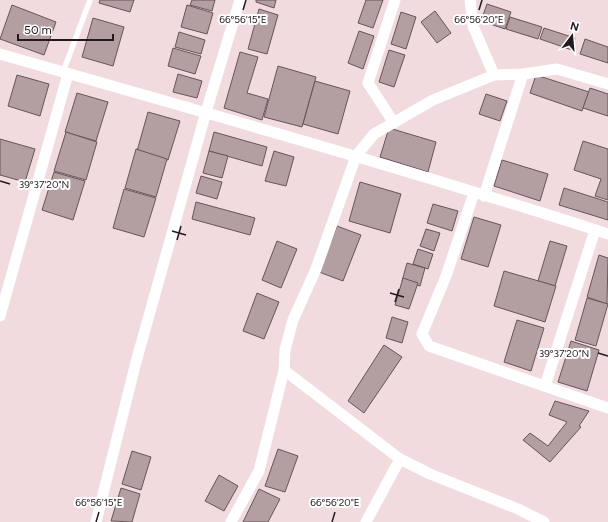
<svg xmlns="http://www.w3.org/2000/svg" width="608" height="522" font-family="Figtree,sans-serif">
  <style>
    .building { fill: #b39ea2; stroke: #675559 }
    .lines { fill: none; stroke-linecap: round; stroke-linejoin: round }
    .service { stroke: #fff; stroke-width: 5.5 }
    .minor { stroke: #fff; stroke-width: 11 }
    .ticks { fill: none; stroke: #221a1c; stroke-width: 1.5 }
    .ticks-label { font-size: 10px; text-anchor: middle; fill: #221a1c; stroke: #fff; stroke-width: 4; stroke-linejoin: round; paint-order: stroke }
  </style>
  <rect width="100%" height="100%" fill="#f1dbdf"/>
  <g class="building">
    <polygon points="100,0 134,0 130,12 99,3"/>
    <polygon points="192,0 215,0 212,11 190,5"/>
    <polygon points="256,0 276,0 274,8 256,2"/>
    <polygon points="366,0 383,0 373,28 358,23"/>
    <polygon points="487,4 511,12 505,29 481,21"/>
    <polygon points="12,5 56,22 44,55 0,39"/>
    <polygon points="187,5 213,13 207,34 181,27"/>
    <polygon points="259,9 278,15 267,54 248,49"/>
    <polygon points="435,11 451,33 437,43 421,22"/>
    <polygon points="401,12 416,17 406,49 391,44"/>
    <polygon points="510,17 542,27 538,39 506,29"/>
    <polygon points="93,18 124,27 113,66 82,57"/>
    <polygon points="544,28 575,38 572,50 540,39"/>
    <polygon points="359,31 374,36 363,69 348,63"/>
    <polygon points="179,32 205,40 201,54 175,47"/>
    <polygon points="585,39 608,47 608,63 580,54"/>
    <polygon points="173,48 201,56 195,74 168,66"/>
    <polygon points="389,50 405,55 394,87 379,82"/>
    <polygon points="240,52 258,57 247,93 268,99 262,120 224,108"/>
    <polygon points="278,66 316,77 302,127 264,117"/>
    <polygon points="178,74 202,81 197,98 173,92"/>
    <polygon points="17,75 49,84 40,116 8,106"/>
    <polygon points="536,75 589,92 582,111 530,93"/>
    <polygon points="315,81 350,91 338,134 303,124"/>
    <polygon points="590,88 608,94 608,116 583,108"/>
    <polygon points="77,93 108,102 96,141 65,132"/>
    <polygon points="486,94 507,101 500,121 479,114"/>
    <polygon points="148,112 180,121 168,160 137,151"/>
    <polygon points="389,128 436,142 428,172 380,157"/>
    <polygon points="66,132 97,142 86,180 54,171"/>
    <polygon points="214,132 267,147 262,166 209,151"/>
    <polygon points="0,139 35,149 25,182 0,175"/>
    <polygon points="583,141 608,149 608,200 595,196 601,179 574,170"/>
    <polygon points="136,149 167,159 156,197 125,188"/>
    <polygon points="209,151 228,156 222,178 203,173"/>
    <polygon points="274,151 294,157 286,186 265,181"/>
    <polygon points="502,160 548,174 540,201 494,186"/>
    <polygon points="54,172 85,181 73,220 42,210"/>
    <polygon points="201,176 222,182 217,199 196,193"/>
    <polygon points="360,182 401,194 390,233 349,221"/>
    <polygon points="564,188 608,202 608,220 559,205"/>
    <polygon points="124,189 156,198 144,237 113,228"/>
    <polygon points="196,202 255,218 250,235 192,219"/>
    <polygon points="433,204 458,211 452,231 427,223"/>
    <polygon points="474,217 501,225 488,267 461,259"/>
    <polygon points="337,226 361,235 343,281 319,272"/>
    <polygon points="426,229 440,233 434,251 420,246"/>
    <polygon points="277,241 297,249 281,288 262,280"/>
    <polygon points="550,241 567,246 555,286 538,281"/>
    <polygon points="418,249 433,254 428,269 413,264"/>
    <polygon points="599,255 608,258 607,304 587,297"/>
    <polygon points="407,263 425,268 420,286 402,281"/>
    <polygon points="504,271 556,286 545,322 494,306"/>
    <polygon points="403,278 418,283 409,309 395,305"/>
    <polygon points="257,293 279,302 264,339 243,331"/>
    <polygon points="587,298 608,304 596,346 575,340"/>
    <polygon points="392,317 408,322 402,343 386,338"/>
    <polygon points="517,320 544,328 531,371 504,362"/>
    <polygon points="571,341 599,350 587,391 558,382"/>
    <polygon points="384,345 402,357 364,413 348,401"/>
    <polygon points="555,401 589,411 579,426 581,427 550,462 523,440 530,433 548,446 567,422 549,415"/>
    <polygon points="278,449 298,456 285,492 265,486"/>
    <polygon points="132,451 151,457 141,490 122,484"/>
    <polygon points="219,475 238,486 224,511 205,501"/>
    <polygon points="121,488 140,494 132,522 111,521"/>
    <polygon points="259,489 280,499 268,522 243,522"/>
  </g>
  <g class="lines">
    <polyline class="service" points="63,72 90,0"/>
    <g class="minor">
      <polyline points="470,0 473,26 494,75"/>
      <path d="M0,54C203,112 407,169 608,234"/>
      <polyline points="394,123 368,83 395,0"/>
      <polyline points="474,193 446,276 422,334 429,346 608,408"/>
      <polyline points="484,196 523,74"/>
      <polyline points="0,316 68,74"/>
      <polyline points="284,370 400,459 430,474 518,509 544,522"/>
      <polyline points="545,386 595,230"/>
      <polyline points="96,522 136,362 206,112 240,0"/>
      <polyline points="231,522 259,471 284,370 285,350 293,320 316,269 356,156 374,134 433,100 494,75 523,74 557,69 608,84"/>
      <polyline points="366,522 400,459"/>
    </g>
  </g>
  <path class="ticks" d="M243,10L246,0M479,10L482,0M0,181L10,184M172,231L186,235M177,240L181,226M390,293L404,297M395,302L399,289M598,353L608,356M96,522L99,512M332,522L335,512"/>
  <g class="ticks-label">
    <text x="243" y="23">66°56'15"E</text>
    <text x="479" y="23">66°56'20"E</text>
    <text x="44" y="188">39°37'20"N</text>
    <text x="564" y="357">39°37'20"N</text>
    <text x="99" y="506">66°56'15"E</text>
    <text x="335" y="506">66°56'20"E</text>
  </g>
  <g transform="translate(572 36) rotate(16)" stroke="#ffffff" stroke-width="3" paint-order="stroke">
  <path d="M0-3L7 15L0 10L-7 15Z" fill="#221a1c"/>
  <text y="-6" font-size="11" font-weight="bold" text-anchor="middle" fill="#221a1c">N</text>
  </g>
  <path d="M18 34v6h95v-6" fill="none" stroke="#221a1c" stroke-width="2"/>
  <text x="24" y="34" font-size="12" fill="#221a1c" stroke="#ffffff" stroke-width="3" paint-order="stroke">50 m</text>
</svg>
